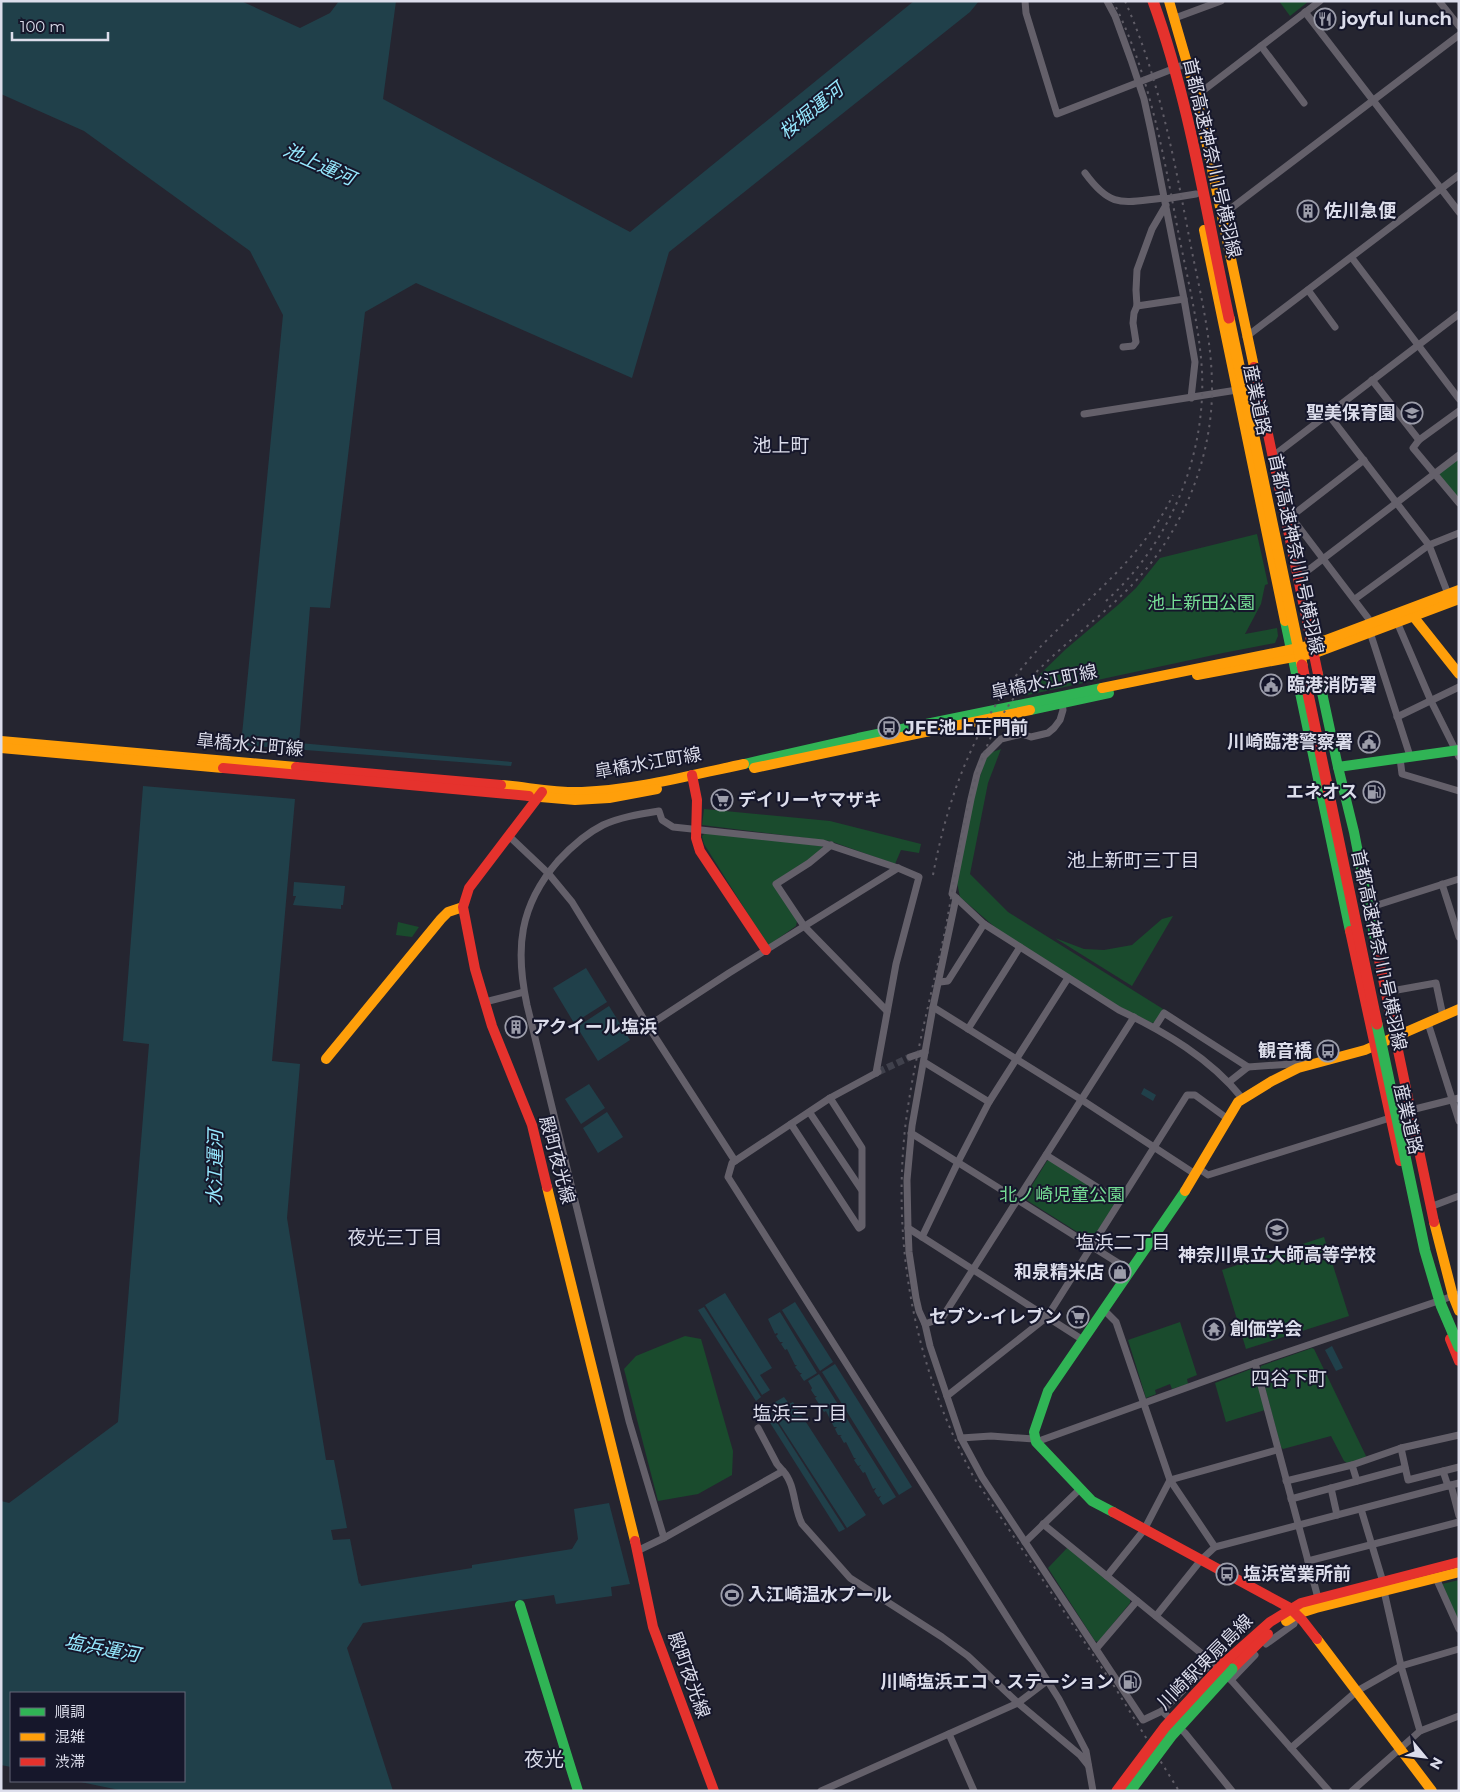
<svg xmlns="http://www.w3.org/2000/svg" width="1460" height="1792" font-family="Montserrat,'Noto Sans JP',sans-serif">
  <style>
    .green { fill: #1a4b2d }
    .water { fill: #20404a }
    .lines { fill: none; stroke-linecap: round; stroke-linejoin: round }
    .street-tunnel { stroke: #40414c; stroke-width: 7; stroke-dasharray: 7 3.5; stroke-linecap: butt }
    .street { stroke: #64606a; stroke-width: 7 }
    .fast { stroke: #30b455; stroke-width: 10 }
    .slow { stroke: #ff9f0a; stroke-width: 10 }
    .jam { stroke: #e5322d; stroke-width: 10 }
    .rail { stroke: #5f5c66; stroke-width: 2; stroke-dasharray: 2.5 5; stroke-linecap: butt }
    .fast-bridge { stroke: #30b455; stroke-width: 11 }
    .slow-bridge { stroke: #ff9f0a; stroke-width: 11 }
    .jam-bridge { stroke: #e5322d; stroke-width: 11 }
    .labels { text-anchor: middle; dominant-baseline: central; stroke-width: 4; stroke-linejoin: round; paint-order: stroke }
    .poi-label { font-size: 18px; font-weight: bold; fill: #dcddeb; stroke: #16172b; text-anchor: start }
    .street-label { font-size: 18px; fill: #dcddeb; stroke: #16172b }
    .park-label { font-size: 18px; fill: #75dd94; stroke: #16172b }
    .water-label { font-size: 19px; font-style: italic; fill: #96e8fe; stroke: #16172b }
    .neighbourhood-label { font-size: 19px; fill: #dcddeb; stroke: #16172b }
    .quarter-label { font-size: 20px; fill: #dcddeb; stroke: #16172b }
  </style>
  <rect width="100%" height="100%" fill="#252530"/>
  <g class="green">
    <polygon points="1279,1 1309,1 1290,16"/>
    <polygon points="1459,458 1459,498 1440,476 1440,473"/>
    <polygon points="1257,534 1268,584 1265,585 1261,604 1245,634 1277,628 1278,636 1275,643 1223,653 1023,696 1038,676 1066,649 1118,605 1136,588 1160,558"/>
    <polygon points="1001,749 988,783 970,874 1008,912 1163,1009 1155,1022 1152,1023 1120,1007 997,929 960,897 957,883 972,802 987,754"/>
    <polygon points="704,809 830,821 921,844 919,853 901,850 895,864 830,841 702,825"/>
    <polygon points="705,833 822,846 823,850 772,883 797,921 796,926 769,945 766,943 704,844 702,836"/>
    <polygon points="1173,916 1132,986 1055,938 1084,949 1104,950 1132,945 1162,919"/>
    <polygon points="398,922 419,927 412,937 396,935"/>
    <polygon points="1050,1160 1114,1200 1115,1203 1092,1240 1090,1240 1025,1199 1025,1197 1047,1161"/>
    <polygon points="1324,1237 1349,1316 1246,1349 1222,1270"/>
    <polygon points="1180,1322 1197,1375 1187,1379 1188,1384 1172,1389 1170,1384 1155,1390 1156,1394 1146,1398 1128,1340"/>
    <polygon points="685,1336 701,1339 733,1451 732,1475 698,1494 658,1501 624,1369 636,1356"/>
    <polygon points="1312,1348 1314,1349 1366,1456 1365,1458 1347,1463 1344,1461 1331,1436 1283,1449 1281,1447 1260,1369 1261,1366"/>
    <polygon points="1251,1369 1254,1371 1265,1410 1226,1422 1215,1383"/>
    <polygon points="1068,1547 1130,1599 1130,1603 1098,1642 1095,1641 1048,1568"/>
    <polygon points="1459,1580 1459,1621 1442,1584"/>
  </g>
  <g class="water">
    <polygon points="1,1 241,1 300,28 330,13 339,1 396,1 383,99 630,232 914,1 979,1 970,12 669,252 632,378 416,283 365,312 330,608 310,607 299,743 512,762 511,766 241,745 283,315 250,251 84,131 1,94"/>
    <polygon points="143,786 295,799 272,1061 300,1064 287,1218 326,1460 334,1460 347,1528 331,1530 333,1540 350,1539 359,1584 360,1583 361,1586 472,1568 472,1565 572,1549 578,1539 574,1509 609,1503 630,1584 611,1587 612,1596 556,1604 554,1595 363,1623 347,1648 393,1791 124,1791 76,1781 184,1781 184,1693 11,1693 11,1767 1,1765 1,1501 9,1503 118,1422 149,1044 123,1041"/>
    <polygon points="294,882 345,886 343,905 341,905 341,909 293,905 296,896 293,896"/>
    <polygon points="586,968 607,1002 574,1023 553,988"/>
    <polygon points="609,1006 630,1040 598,1061 577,1027"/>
    <polygon points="589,1084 605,1108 581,1124 565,1099"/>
    <polygon points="1144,1088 1156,1095 1153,1101 1141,1094"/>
    <polygon points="607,1112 623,1137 598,1153 583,1128"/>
    <polygon points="725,1293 772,1368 760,1375 770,1390 762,1395 705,1305"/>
    <polygon points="795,1302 833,1362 820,1371 782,1310"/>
    <polygon points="704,1307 761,1397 756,1401 698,1310"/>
    <polygon points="780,1312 817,1373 804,1381 800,1375 802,1373 800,1373 795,1367 797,1365 795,1365 787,1349 785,1350 781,1344 783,1342 780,1342 776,1336 778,1334 777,1333 775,1334 768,1319"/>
    <polygon points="1332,1346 1343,1368 1336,1371 1325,1350"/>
    <polygon points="835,1364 912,1487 899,1495 822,1372"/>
    <polygon points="819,1374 896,1497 883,1505 879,1499 881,1496 878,1497 874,1491 876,1488 873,1489 865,1472 863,1473 859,1467 861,1465 858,1466 854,1460 856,1458 854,1458 846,1442 844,1443 840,1436 842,1435 838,1435 835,1429 837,1427 834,1427 826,1411 824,1412 820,1406 822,1404 819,1404 815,1398 817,1396 815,1396 811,1390 812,1388 808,1381"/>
    <polygon points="784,1397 789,1404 793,1402 866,1515 847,1528 768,1406"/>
    <polygon points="767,1407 845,1529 839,1532 762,1410"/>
  </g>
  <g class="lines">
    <polyline class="street-tunnel" points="878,1072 910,1057"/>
    <g class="street">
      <polyline points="1025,1 1026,13 1057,114 1188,63"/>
      <polyline points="1107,1 1115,16 1131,60 1144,99 1151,131 1184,299 1195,362 1191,398"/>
      <polyline points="1439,1 1459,26"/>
      <polyline points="1305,12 1459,212"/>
      <polyline points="1175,18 1221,1"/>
      <polyline points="1261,46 1304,103"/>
      <polyline points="1196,96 1320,1"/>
      <path d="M1085,173C1112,210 1123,202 1165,198"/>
      <polyline points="1165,199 1196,194"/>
      <polyline points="1221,216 1459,35"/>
      <polyline points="1352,258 1459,399"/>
      <polyline points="1308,290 1335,327"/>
      <polyline points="1137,306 1184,299"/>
      <polyline points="1246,337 1459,175"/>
      <polyline points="1123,347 1133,346 1136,342 1133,323 1134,313 1137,306 1136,290 1137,270 1152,229 1166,205"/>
      <polyline points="1372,380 1419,440"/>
      <polyline points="1459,411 1419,440 1413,448 1459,503"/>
      <polyline points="1084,414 1237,390"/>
      <polyline points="1328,414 1429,545 1448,594"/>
      <polyline points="1272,457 1459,314"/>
      <polyline points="1285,518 1295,522 1368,618 1371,624 1370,632 1410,756"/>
      <polyline points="1289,518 1364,460"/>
      <polyline points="1298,578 1459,455"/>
      <polyline points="1355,599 1429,545 1459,533"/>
      <polyline points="1397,622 1431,701 1459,757"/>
      <path d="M1061,699L1063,710L1060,720L1054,728L1048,733L1031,737L1022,734L1001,739L984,756L977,774L971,799L952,894L984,924L1119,1010C1165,1032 1210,1058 1242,1098"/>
      <polyline points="1397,717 1459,687"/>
      <polyline points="1400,758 1402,774 1459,791"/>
      <polyline points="509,836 548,873 572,902 648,1026 735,1161"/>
      <polyline points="831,845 809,863 776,884 804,926 887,1011"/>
      <polyline points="1442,884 1459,937"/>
      <polyline points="956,898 933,1007 912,1126 907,1180 908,1228 909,1252 916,1298 919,1311 925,1324 930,1346 961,1438 982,1477 1143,1720 1162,1711 1185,1733 1232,1791"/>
      <polyline points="1368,908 1459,879"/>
      <polyline points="940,982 948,981 984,924"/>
      <polyline points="1386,992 1436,983 1443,1016"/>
      <polyline points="485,1002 524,992"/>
      <polyline points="933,1007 1082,1100 1195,1174"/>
      <polyline points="1428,1023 1459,1121"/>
      <polyline points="648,1026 729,973 898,868"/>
      <polyline points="1155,1027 1164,1013 1248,1067"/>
      <polyline points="968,1029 1020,947"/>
      <polyline points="910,1057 925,1052"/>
      <polyline points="924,1062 989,1102"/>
      <polyline points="878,1072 830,1098 735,1161 732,1163 728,1177 1059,1699 1086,1751 1093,1791"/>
      <polyline points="1229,1082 1248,1067 1306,1063"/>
      <polyline points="1411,1110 1459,1098"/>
      <polyline points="810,1113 861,1189"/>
      <polyline points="791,1124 859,1228 862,1226 862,1148 830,1098"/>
      <polyline points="911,1133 1131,1271"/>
      <polyline points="1046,1155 1119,1201"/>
      <polyline points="1198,1168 1208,1175 1390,1118"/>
      <polyline points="1430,1207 1459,1196"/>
      <polyline points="908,1228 1083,1340"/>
      <polyline points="922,1237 958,1162 989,1102 1068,978"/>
      <polyline points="1104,1310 1116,1322 1170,1480 1215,1547"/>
      <polyline points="925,1324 942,1318 1134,1017"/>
      <polyline points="1255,1363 1318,1598"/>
      <polyline points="947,1396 1047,1317 1187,1095 1195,1095 1228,1119"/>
      <polyline points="758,1428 777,1464 783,1471"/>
      <polyline points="961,1438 991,1436 1034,1439"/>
      <polyline points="1036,1442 1255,1363 1459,1294"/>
      <polyline points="1401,1448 1408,1480 1459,1467"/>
      <polyline points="1352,1465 1357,1481"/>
      <polyline points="1443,1471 1448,1486"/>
      <polyline points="1286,1481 1352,1465 1401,1448 1459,1435"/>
      <polyline points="1451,1485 1459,1516"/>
      <polyline points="1331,1488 1337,1515"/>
      <polyline points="1291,1499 1405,1468"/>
      <polyline points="1361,1509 1383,1582"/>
      <polyline points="1043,1524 1212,1662 1231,1680 1329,1791"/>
      <path d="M664,1538L629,1421L527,1005C515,949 519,906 558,861C571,847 585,834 603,825C620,817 640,814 659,811L662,820L673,827L823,843L898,868L919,877L896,964L876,1073"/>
      <polyline points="1025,1542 1080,1489"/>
      <path d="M637,1551L664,1538L783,1471C796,1485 793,1507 802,1524L850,1578L942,1637L968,1656L1018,1703L1080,1755L1088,1765"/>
      <polyline points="1308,1561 1459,1522"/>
      <polyline points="1107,1576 1144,1530 1170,1480 1277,1450"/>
      <polyline points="1436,1578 1459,1629"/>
      <polyline points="1384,1591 1401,1666 1420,1731"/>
      <polyline points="1156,1616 1201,1560 1215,1547 1459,1483"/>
      <polyline points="1266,1644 1294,1624 1296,1616"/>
      <polyline points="1096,1649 1137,1601"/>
      <polyline points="1231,1680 1255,1655"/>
      <polyline points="1162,1711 1212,1662"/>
      <polyline points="949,1734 974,1791"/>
      <polyline points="1291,1748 1357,1691 1401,1666 1459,1649"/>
      <polyline points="821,1791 1018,1703 1047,1681"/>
      <polyline points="1352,1791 1420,1731 1459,1716"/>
    </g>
    <g class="fast">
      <polyline points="1285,621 1350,931"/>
      <polyline points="1318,674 1338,767 1354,832 1378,955"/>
      <polyline points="1030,710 1109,693"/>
      <polyline points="744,764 858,738 1102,688"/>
      <polyline points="1338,767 1459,750"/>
      <polyline points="1113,1512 1092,1501 1036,1442 1034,1432 1048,1391 1185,1191"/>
      <polyline points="520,1605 578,1791"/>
    </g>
    <g class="slow">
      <polyline points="1169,1 1196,94 1254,367"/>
      <polyline points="1204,230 1285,621"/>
      <polyline points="1413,616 1459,674"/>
      <polyline points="1197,675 1315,653 1459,599"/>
      <polyline points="1102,688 1313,645 1459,590"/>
      <polyline points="1,741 296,767"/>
      <polyline points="1,748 223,768"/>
      <polyline points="754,768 1030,710"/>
      <path d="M501,785C527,787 555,793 582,792C637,790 691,775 744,764"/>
      <polyline points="529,796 575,800 609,798 657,789"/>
      <polyline points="326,1059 441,919 448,912 463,907"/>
      <polyline points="547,1187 635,1541"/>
      <polyline points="1185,1191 1238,1102 1272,1081 1298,1068 1365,1050 1459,1009"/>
      <polyline points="1434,1222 1453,1296 1459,1311"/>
      <polyline points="1286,1621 1297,1614 1316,1608 1459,1572"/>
      <polyline points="1317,1639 1432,1791"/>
    </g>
    <g class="jam">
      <polyline points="1254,367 1318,674"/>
      <polyline points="296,767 501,785"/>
      <polyline points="223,768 529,796"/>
      <polyline points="692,775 697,800 696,838 700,851 766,950"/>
      <polyline points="542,792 469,888 463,907 475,969 492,1026 532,1125 547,1187"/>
      <polyline points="1350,931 1400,1161"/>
      <polyline points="1378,955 1434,1222"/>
      <polyline points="1450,1339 1459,1361"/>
      <polyline points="1113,1512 1290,1608 1303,1621 1317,1639"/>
      <polyline points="635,1541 653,1627 714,1791"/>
      <polyline points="1225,1662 1270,1622 1301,1603 1459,1562"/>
      <polyline points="1232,1669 1268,1634"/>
    </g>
    <g class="rail">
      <path d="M1125,1C1160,80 1175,163 1191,247C1202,301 1216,357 1211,412C1206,465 1186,516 1154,559C1110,619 1038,653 1000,719C965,782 959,857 946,926C932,994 913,1061 905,1129C892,1250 916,1369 973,1476L1114,1686L1179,1791"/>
      <path d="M1106,601C1170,543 1206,457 1202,371C1199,320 1184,265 1175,215C1161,141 1147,69 1113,1"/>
      <path d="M933,875C950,785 982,706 1047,640C1093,594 1144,555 1173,495"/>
    </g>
    <g class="fast-bridge">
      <polyline points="1377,1024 1425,1251 1441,1305 1459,1347"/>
      <polyline points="1130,1791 1172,1735 1232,1669"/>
    </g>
    <polyline class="slow-bridge" points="1229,318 1302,665"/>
    <g class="jam-bridge">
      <path d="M1153,1C1190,103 1206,212 1229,318"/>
      <polyline points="1302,665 1377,1024"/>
      <polyline points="1117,1791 1165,1727 1225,1662"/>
    </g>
  </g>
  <defs>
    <g id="restaurant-ring" transform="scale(1.125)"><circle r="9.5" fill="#16172b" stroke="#9c9daa" stroke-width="1.5"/><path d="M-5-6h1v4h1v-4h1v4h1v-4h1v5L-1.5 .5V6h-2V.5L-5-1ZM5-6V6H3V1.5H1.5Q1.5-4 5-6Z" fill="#9c9daa"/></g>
    <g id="building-ring" transform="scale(1.125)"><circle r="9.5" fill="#16172b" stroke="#9c9daa" stroke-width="1.5"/><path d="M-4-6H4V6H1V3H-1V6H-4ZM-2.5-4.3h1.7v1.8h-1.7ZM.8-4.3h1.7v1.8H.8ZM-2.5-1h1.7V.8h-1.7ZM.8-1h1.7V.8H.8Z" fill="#9c9daa"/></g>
    <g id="school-ring" transform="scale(1.125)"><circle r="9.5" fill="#16172b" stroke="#9c9daa" stroke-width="1.5"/><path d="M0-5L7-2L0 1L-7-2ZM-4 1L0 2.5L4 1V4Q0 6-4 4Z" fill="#9c9daa"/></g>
    <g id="civic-ring" transform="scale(1.125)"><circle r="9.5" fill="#16172b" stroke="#9c9daa" stroke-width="1.5"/><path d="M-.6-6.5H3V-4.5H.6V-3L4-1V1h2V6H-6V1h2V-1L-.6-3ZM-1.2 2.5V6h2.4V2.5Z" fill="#9c9daa"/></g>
    <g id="bus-ring" transform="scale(1.125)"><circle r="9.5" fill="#16172b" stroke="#9c9daa" stroke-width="1.5"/><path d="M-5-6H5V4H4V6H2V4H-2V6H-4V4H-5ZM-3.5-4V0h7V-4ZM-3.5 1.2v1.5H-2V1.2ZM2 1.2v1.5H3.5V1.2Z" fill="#9c9daa"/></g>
    <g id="fuel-ring" transform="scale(1.125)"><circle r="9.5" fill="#16172b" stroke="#9c9daa" stroke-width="1.5"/><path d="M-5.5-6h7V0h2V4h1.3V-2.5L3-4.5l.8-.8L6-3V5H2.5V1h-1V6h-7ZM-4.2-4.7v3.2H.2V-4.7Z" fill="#9c9daa"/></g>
    <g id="supermarket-ring" transform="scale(1.125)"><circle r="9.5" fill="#16172b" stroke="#9c9daa" stroke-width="1.5"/><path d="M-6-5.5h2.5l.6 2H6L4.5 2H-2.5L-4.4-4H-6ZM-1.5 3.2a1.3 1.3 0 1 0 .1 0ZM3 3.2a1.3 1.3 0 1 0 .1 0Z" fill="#9c9daa"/></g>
    <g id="shop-ring" transform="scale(1.125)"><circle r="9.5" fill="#16172b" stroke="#9c9daa" stroke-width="1.5"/><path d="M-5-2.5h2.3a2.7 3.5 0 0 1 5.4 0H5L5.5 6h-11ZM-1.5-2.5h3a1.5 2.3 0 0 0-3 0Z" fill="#9c9daa"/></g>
    <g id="temple-ring" transform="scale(1.125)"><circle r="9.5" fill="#16172b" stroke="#9c9daa" stroke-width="1.5"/><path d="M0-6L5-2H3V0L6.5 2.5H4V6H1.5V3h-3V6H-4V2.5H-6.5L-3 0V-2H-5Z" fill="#9c9daa"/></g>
    <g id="stadium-ring" transform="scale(1.125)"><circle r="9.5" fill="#16172b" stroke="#9c9daa" stroke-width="1.5"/><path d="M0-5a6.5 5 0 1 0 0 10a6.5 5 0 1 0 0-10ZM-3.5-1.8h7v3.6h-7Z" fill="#9c9daa"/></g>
  </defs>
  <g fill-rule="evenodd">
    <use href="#restaurant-ring" x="1325" y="19"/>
    <use href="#building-ring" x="1308" y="211"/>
    <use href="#school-ring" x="1412" y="413"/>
    <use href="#civic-ring" x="1271" y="685"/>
    <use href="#bus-ring" x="889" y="728"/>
    <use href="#civic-ring" x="1369" y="742"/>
    <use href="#fuel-ring" x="1374" y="792"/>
    <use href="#supermarket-ring" x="722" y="800"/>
    <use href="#building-ring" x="516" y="1027"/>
    <use href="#bus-ring" x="1328" y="1051"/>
    <use href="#school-ring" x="1277" y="1230"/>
    <use href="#shop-ring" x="1120" y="1272"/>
    <use href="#supermarket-ring" x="1078" y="1317"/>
    <use href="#temple-ring" x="1214" y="1329"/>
    <use href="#bus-ring" x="1227" y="1574"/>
    <use href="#stadium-ring" x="732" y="1595"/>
    <use href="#fuel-ring" x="1130" y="1682"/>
  </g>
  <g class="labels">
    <g class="poi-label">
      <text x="1341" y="19">joyful lunch</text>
      <text x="1324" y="211">佐川急便</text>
      <text x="1396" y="413" text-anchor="end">聖美保育園</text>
      <text x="1287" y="685">臨港消防署</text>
      <text x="905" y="728">JFE池上正門前</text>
      <text x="1353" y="742" text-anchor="end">川崎臨港警察署</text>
      <text x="1358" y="792" text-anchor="end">エネオス</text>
      <text x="738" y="800">デイリーヤマザキ</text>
      <text x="532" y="1027">アクイール塩浜</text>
      <text x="1312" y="1051" text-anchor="end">観音橋</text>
      <text x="1277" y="1255" text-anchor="middle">神奈川県立大師高等学校</text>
      <text x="1104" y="1272" text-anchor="end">和泉精米店</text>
      <text x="1062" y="1317" text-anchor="end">セブン-イレブン</text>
      <text x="1230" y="1329">創価学会</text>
      <text x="1243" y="1574">塩浜営業所前</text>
      <text x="748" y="1595">入江崎温水プール</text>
      <text x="1114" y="1682" text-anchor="end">川崎塩浜エコ・ステーション</text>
    </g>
    <g class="street-label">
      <text transform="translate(1212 158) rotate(77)">首都高速神奈川1号横羽線</text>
      <text transform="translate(1257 400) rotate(78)">産業道路</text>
      <text transform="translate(1296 554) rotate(78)">首都高速神奈川1号横羽線</text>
      <text transform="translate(1044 682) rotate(-12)">皐橋水江町線</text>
      <text transform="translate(250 745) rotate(5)">皐橋水江町線</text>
      <text transform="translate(648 763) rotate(-10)">皐橋水江町線</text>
      <text transform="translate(1379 950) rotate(78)">首都高速神奈川1号横羽線</text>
      <text transform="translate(1408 1119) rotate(77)">産業道路</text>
      <text transform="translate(557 1160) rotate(75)">殿町夜光線</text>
      <text transform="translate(1205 1662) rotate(-45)">川崎駅東扇島線</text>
      <text transform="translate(689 1675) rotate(70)">殿町夜光線</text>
    </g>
    <g class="park-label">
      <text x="1201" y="603">池上新田公園</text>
      <text x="1062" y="1195">北ノ崎児童公園</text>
    </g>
    <g class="water-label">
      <text transform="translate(811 111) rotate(-39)">桜堀運河</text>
      <text transform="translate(319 164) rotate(24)">池上運河</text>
      <text transform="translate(215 1168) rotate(-89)">水江運河</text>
      <text transform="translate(102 1648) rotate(11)">塩浜運河</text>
    </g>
    <g class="neighbourhood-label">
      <text x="781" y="445">池上町</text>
      <text x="1133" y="860">池上新町三丁目</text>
      <text x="395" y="1237">夜光三丁目</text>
      <text x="1123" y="1242">塩浜二丁目</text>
      <text x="1289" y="1378">四谷下町</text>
      <text x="800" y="1413">塩浜三丁目</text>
    </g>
    <g class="quarter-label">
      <text x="544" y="1759">夜光</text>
    </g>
  </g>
  <rect width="1460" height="1792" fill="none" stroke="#dcddeb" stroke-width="5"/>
  <rect x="10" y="1692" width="175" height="90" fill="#16172b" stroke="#656678"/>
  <rect x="20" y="1708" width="25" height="8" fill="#30b455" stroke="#656678"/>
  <text x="55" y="1717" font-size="15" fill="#dcddeb">順調</text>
  <rect x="20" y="1733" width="25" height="8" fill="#ff9f0a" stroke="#656678"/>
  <text x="55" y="1742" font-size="15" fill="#dcddeb">混雑</text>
  <rect x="20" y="1758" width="25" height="8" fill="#e5322d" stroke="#656678"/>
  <text x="55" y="1767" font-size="15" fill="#dcddeb">渋滞</text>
  <g transform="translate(1425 1757) rotate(119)" stroke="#16172b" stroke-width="4" paint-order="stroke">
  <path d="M0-4L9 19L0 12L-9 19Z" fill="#dcddeb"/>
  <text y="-8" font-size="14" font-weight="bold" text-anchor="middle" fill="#dcddeb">N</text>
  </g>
  <path d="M12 32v8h96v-8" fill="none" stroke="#dcddeb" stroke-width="2.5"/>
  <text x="20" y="32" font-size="15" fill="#dcddeb" stroke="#16172b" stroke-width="4" paint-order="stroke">100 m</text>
</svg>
